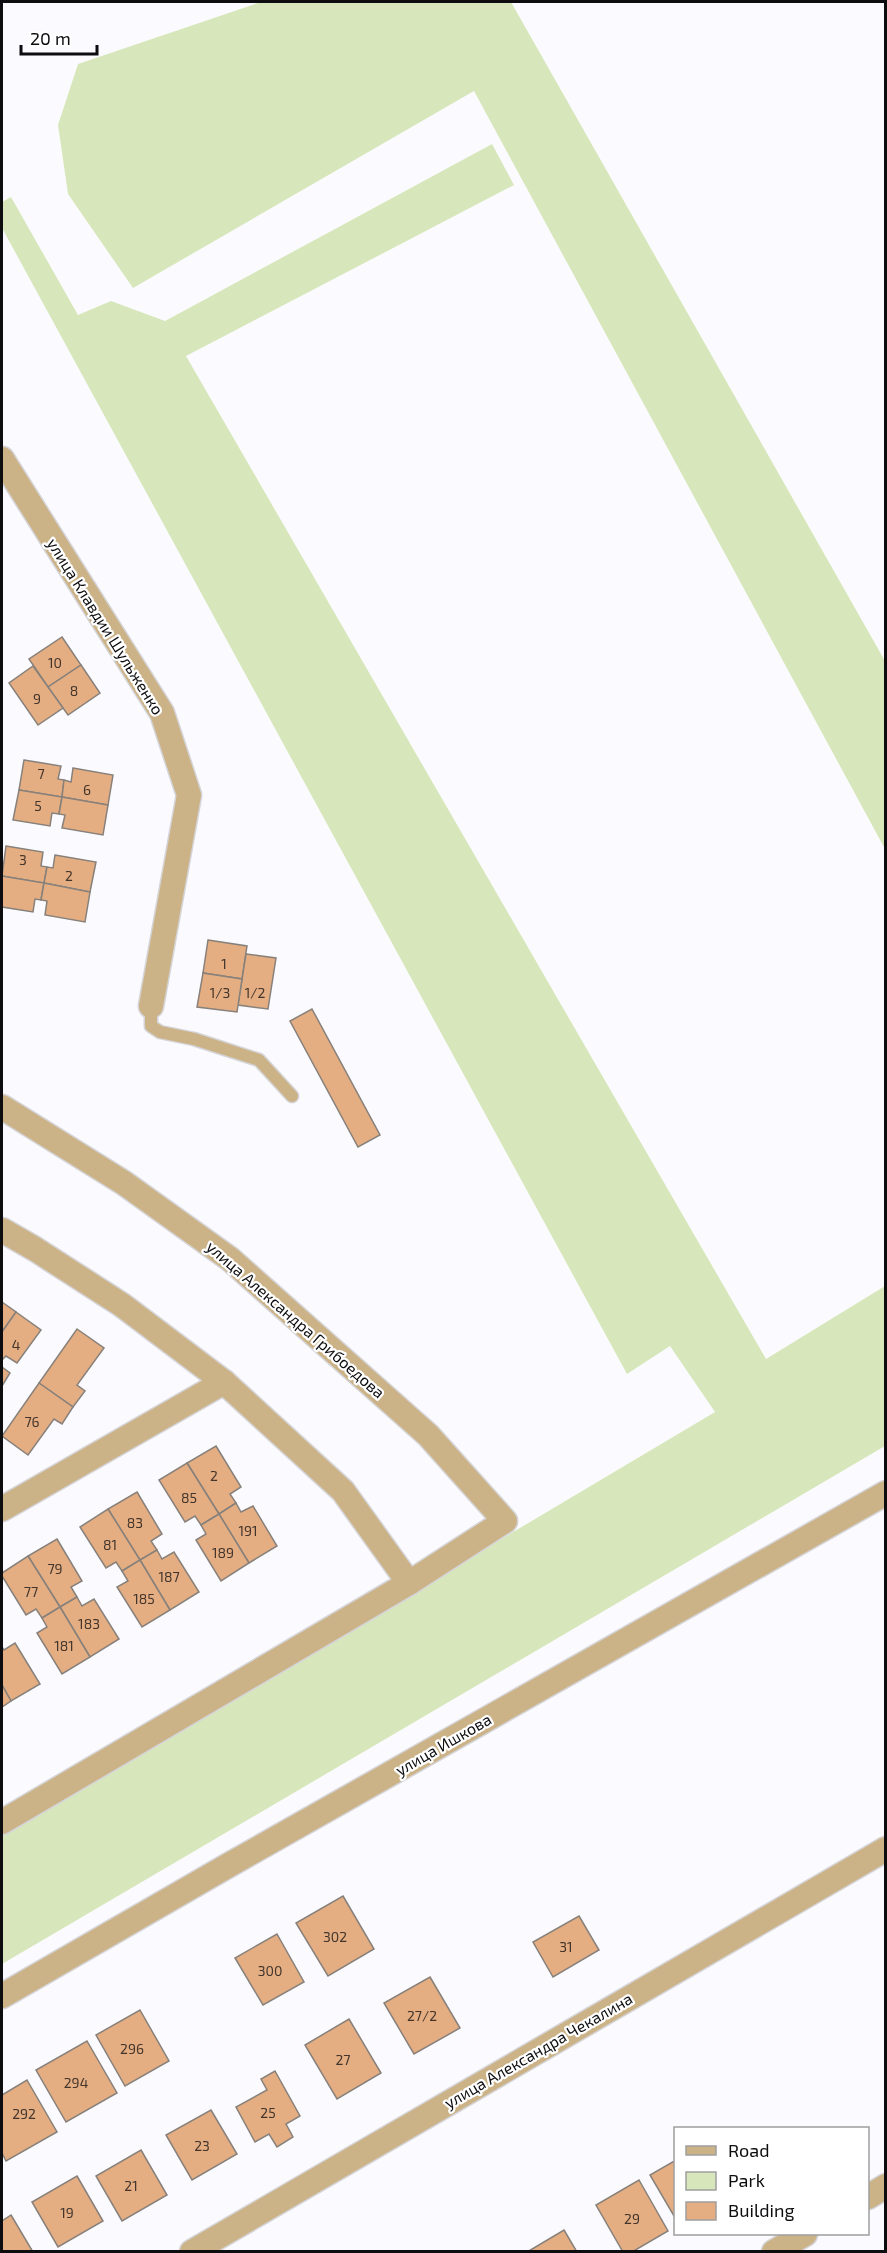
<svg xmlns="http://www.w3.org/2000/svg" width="887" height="2253" font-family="'Exo 2',sans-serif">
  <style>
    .green { fill: #d7e7bb }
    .building { fill: #e4ae82; stroke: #87807b; stroke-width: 1.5 }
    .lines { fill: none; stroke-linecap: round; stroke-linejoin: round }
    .service-casing { stroke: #d5d5d9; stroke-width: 15 }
    .minor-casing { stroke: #d5d5d9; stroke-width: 27 }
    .service { stroke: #ccb387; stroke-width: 12 }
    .minor { stroke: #ccb387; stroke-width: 24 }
    .labels { text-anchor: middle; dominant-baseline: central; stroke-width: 4.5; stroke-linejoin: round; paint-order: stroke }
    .number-label { font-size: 14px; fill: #43352c }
    .street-label { font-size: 16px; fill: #0d0d10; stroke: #fff }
  </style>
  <rect width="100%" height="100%" fill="#fbfbff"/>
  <g class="green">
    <polygon points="261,2 511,2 885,661 885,849 474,91 133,288 68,194 58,125 78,64"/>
    <polygon points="492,144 514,185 186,356 766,1359 885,1286 885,1446 2,1964 2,1836 715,1412 670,1346 627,1374 2,228 2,202 11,197 78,315 111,301 165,321"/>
  </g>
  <g class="building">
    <polygon points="62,637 81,665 48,687 29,659"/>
    <polygon points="81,665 100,693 68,715 48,687"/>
    <polygon points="33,666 63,708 38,725 9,683"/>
    <polygon points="24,760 61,766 58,779 64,780 62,797 19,790"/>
    <polygon points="73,768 113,775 108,805 62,797 64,780 71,782"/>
    <polygon points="19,790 62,797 59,814 52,813 50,826 13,820"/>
    <polygon points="62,797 108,805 103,835 62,828 65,815 59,814"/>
    <polygon points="6,846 43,852 41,866 47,867 44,883 2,876"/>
    <polygon points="55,855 96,862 90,892 44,883 47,867 53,868"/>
    <polygon points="2,876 44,883 41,900 35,899 33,912 2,907"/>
    <polygon points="44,883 90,892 85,922 45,915 47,901 41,900"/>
    <polygon points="208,940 247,946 242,979 203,973"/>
    <polygon points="246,954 276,958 268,1009 238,1005"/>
    <polygon points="203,973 242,979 237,1012 197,1007"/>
    <polygon points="312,1009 380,1135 358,1147 290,1021"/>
    <polygon points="2,1302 16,1312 2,1332"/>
    <polygon points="16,1312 41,1330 17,1363 6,1356 2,1360 2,1332"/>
    <polygon points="77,1329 104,1348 77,1385 85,1391 73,1407 39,1383"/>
    <polygon points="2,1367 10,1373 2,1386"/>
    <polygon points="39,1383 73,1407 62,1424 54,1419 28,1455 2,1436"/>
    <polygon points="216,1446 241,1487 230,1494 236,1503 219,1514 187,1463"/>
    <polygon points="187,1463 219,1514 201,1525 195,1516 185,1522 159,1480"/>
    <polygon points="137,1492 162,1534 151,1541 157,1550 140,1560 108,1509"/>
    <polygon points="236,1503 241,1512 253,1506 277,1546 249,1563 219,1514"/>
    <polygon points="108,1509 140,1560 122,1571 116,1562 106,1568 80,1527"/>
    <polygon points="219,1514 249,1563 221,1581 196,1540 206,1534 201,1525"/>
    <polygon points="57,1539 82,1581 71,1587 77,1597 60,1607 28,1556"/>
    <polygon points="157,1550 162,1559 174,1552 199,1592 170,1610 140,1560"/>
    <polygon points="28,1556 60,1607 42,1618 36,1609 26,1615 2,1576 2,1573"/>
    <polygon points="140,1560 170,1610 142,1627 117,1587 128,1581 122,1571"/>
    <polygon points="77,1597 82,1606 94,1599 119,1639 90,1657 60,1607"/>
    <polygon points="60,1607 90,1657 62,1674 37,1633 47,1627 42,1618"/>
    <polygon points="15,1643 40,1684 11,1701 2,1685 2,1647 4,1650"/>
    <polygon points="2,1685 11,1701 2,1707"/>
    <polygon points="343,1896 374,1949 328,1976 296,1923"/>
    <polygon points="579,1916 599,1950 553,1977 533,1942"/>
    <polygon points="277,1934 304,1982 263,2005 235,1958"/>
    <polygon points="430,1977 460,2028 414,2054 384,2003"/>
    <polygon points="140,2010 169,2061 125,2086 96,2035"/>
    <polygon points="349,2019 381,2073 337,2099 305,2045"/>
    <polygon points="87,2041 117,2093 66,2122 36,2070"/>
    <polygon points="275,2071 300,2116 286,2124 293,2137 277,2147 269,2134 255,2142 236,2107 267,2090 261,2079"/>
    <polygon points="27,2080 57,2132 6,2161 2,2153 2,2095"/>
    <polygon points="211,2110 237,2154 192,2180 166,2135"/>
    <polygon points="141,2150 167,2195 122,2221 96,2176"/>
    <polygon points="676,2160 676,2216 674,2216 650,2175"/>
    <polygon points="77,2176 103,2221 58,2247 32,2202"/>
    <polygon points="639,2180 668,2231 632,2252 623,2252 596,2205"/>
    <polygon points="11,2215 33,2252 2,2252 2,2221"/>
    <polygon points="564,2230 577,2252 527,2252"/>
  </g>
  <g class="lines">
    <g class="service-casing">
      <polyline id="service" points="151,1006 151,1026 160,1032 194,1039 259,1060 292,1096"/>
    </g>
    <g class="minor-casing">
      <g id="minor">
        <polyline points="2,459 162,713 189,795 151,1006"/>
        <polyline points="2,1107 124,1183 230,1259 428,1435 505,1521 409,1583 2,1822"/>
        <polyline points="2,1230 35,1249 122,1305 224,1382 343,1491 409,1583"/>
        <polyline points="2,1509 224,1382"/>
        <polyline points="2,1996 229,1865 886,1493"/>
        <polyline points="868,2197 886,2186"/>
        <polyline points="192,2252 886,1849"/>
        <polyline points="774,2252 805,2234"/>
      </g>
    </g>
    <use href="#service" class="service"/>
    <use href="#minor" class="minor"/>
  </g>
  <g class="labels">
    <g class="number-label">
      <text x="55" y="662">10</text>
      <text x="74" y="690">8</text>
      <text x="37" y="698">9</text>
      <text x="41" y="773">7</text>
      <text x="87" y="789">6</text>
      <text x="38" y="805">5</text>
      <text x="23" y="859">3</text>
      <text x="69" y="875">2</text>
      <text x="224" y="963">1</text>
      <text x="220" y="992">1/3</text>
      <text x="255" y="992">1/2</text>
      <text x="16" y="1344">4</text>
      <text x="32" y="1421">76</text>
      <text x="214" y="1475">2</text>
      <text x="189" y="1497">85</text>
      <text x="135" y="1522">83</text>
      <text x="248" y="1530">191</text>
      <text x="110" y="1544">81</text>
      <text x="223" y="1552">189</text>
      <text x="55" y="1568">79</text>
      <text x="169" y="1576">187</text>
      <text x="31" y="1591">77</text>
      <text x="144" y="1598">185</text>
      <text x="89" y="1623">183</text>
      <text x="64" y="1645">181</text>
      <text x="335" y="1936">302</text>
      <text x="566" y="1946">31</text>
      <text x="270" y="1970">300</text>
      <text x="422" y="2015">27/2</text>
      <text x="132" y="2048">296</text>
      <text x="343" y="2059">27</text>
      <text x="76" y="2082">294</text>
      <text x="268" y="2112">25</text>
      <text x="24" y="2113">292</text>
      <text x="202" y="2145">23</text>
      <text x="131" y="2185">21</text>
      <text x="67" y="2212">19</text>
      <text x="632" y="2218">29</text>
    </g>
    <g class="street-label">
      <text transform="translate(106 626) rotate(58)">улица Клавдии Шульженко</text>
      <text transform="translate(296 1319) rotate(41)">улица Александра Грибоедова</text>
      <text transform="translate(443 1744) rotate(-30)">улица Ишкова</text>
      <text transform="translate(538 2050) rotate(-30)">улица Александра Чекалина</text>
    </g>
  </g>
  <rect width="887" height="2253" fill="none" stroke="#0d0d10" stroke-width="6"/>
  <rect x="674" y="2127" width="195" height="108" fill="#ffffff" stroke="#9e9e9f" stroke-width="1.5"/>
  <rect x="686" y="2146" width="30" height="9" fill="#ccb387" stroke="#9e9e9f" stroke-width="1.5"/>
  <text x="728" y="2157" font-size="18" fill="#0d0d10">Road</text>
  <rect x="686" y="2172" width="30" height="18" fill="#d7e7bb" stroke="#9e9e9f" stroke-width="1.5"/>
  <text x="728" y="2187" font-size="18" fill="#0d0d10">Park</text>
  <rect x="686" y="2202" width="30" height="18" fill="#e4ae82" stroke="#9e9e9f" stroke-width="1.5"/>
  <text x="728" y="2217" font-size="18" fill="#0d0d10">Building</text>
  <path d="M21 45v9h76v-9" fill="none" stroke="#0d0d10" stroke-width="3"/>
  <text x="30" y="45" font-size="18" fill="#0d0d10" stroke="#ffffff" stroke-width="4.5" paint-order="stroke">20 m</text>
</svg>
